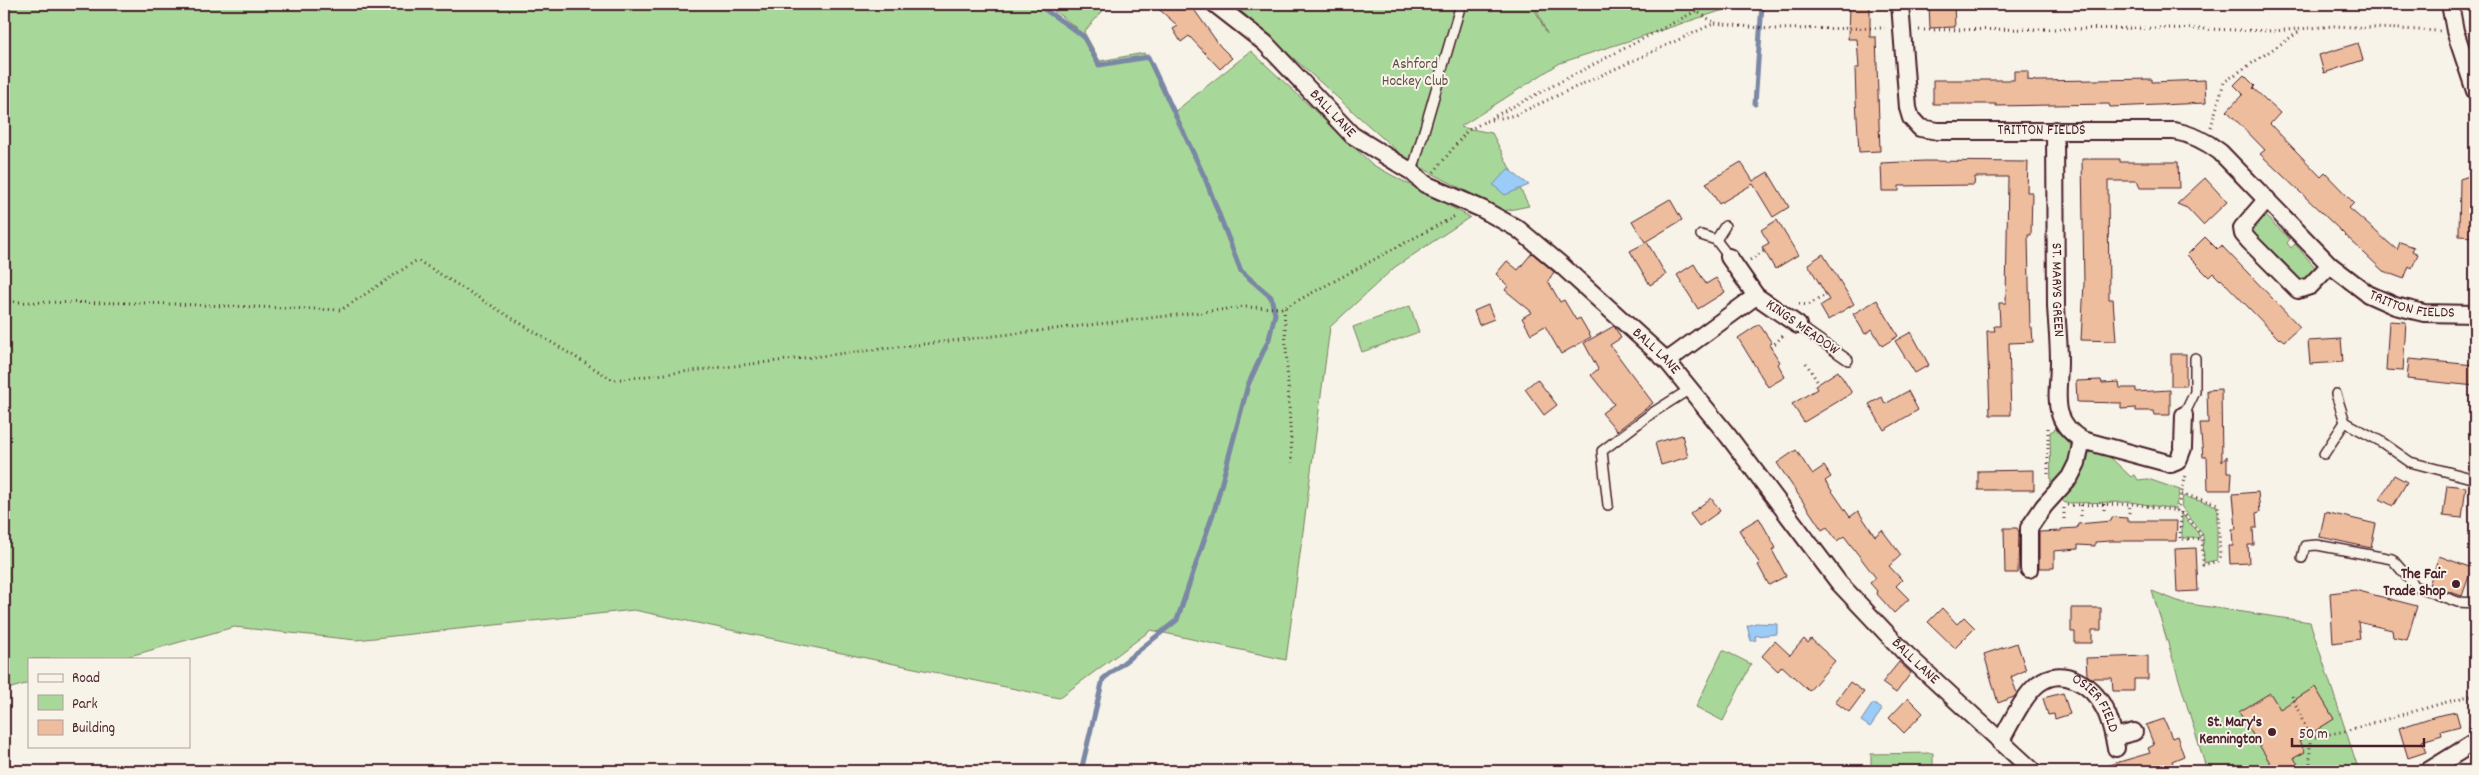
<svg xmlns="http://www.w3.org/2000/svg" width="2479" height="775" font-family="Dekko,sans-serif">
  <style>
    .green { fill: #a8d899; stroke: #797c62 }
    .water { fill: #9accf7; stroke: #7a87a5 }
    .lines { fill: none; stroke-linecap: round; stroke-linejoin: round }
    .stream { stroke: #7a87a5; stroke-width: 5 }
    .building { fill: #edbd9e; stroke: #4a1f2b }
    .lane-casing { stroke: #4a1f2b; stroke-width: 12 }
    .street-casing { stroke: #4a1f2b; stroke-width: 20 }
    .path { stroke: #4a1f2b; stroke-width: 3; stroke-dasharray: 1 4; stroke-linecap: butt }
    .lane { stroke: #f7f3e8; stroke-width: 9 }
    .street { stroke: #f7f3e8; stroke-width: 16 }
    .poi-dot { fill: #4a1f2b; stroke: #f7f3e8; stroke-width: 2 }
    .labels { text-anchor: middle; dominant-baseline: central; stroke-width: 4; stroke-linejoin: round; paint-order: stroke }
    .park-label { font-size: 15px; fill: #624d46; stroke: #f7f3e8 }
    .street-label { font-size: 15px; fill: #4a1f2b; stroke: #f7f3e8 }
    .poi-label { font-size: 15px; font-weight: bold; fill: #4a1f2b; stroke: #f7f3e8; text-anchor: end }
  </style>
  <rect width="100%" height="100%" fill="#f7f3e8"/>
  <filter id="ink" filterUnits="userSpaceOnUse"><feTurbulence type="fractalNoise" baseFrequency=".02" numOctaves="2"/><feDisplacementMap in="SourceGraphic" scale="10" xChannelSelector="R" yChannelSelector="G"/><feConvolveMatrix kernelMatrix="1 2 1 2 8 2 1 2 1" color-interpolation-filters="sRGB"/></filter>
  <g filter="url(#ink)">
    <g class="green">
      <polygon points="4,4 1036,4 1077,28 1045,4 1109,4 1084,32 1100,61 1144,53 1173,113 1251,51 1373,165 1470,217 1395,267 1330,327 1286,660 1151,630 1059,698 634,610 356,640 234,627 119,659 29,659 29,683 4,690"/>
      <polygon points="1233,4 1532,4 1547,34 1534,4 1742,4 1560,63 1460,127 1492,133 1529,206 1504,211 1407,160"/>
      <polygon points="2263,214 2290,239 2287,243 2291,248 2295,244 2315,267 2317,270 2302,283 2249,231"/>
      <polygon points="1410,306 1419,332 1362,352 1353,327"/>
      <polygon points="2056,429 2074,449 2071,466 2051,487 2050,432"/>
      <polygon points="2088,450 2110,457 2131,477 2135,475 2138,480 2148,479 2180,490 2175,509 2130,502 2065,503 2059,497"/>
      <polygon points="2183,496 2217,506 2217,560 2204,563 2203,535 2181,506"/>
      <polygon points="2182,514 2198,533 2200,538 2182,538"/>
      <polygon points="2152,591 2183,603 2310,622 2359,771 2207,771"/>
      <polygon points="1723,650 1751,664 1723,721 1696,707"/>
      <polygon points="1933,753 1933,771 1871,771 1871,754"/>
    </g>
    <g class="water">
      <polygon points="1508,169 1529,185 1505,195 1493,185"/>
      <polygon points="1756,623 1777,624 1777,634 1755,636 1756,640 1751,641 1747,626"/>
      <polygon points="1873,703 1882,710 1870,727 1861,721"/>
    </g>
    <g class="lines">
      <g class="stream">
        <polyline points="1037,4 1083,36 1099,65 1148,57 1205,178 1241,271 1271,297 1275,314 1269,339 1248,385 1215,508 1177,620 1103,679 1081,771"/>
        <polyline points="1755,104 1762,4"/>
      </g>
    </g>
    <g class="building">
      <polygon points="1153,4 1190,4 1220,46 1232,58 1220,69 1189,36 1181,42 1173,29 1178,26"/>
      <polygon points="1849,4 1870,4 1870,37 1876,37 1880,151 1859,152 1856,100 1855,68 1859,68 1857,39 1848,39"/>
      <polygon points="1929,4 1954,4 1955,27 1930,28"/>
      <polygon points="2358,43 2363,60 2324,73 2319,55"/>
      <polygon points="2014,71 2028,71 2028,80 2037,81 2152,79 2152,82 2205,80 2206,103 2110,107 2109,104 1996,106 1996,104 1933,104 1933,80 2014,80"/>
      <polygon points="2244,75 2255,86 2253,88 2280,113 2270,124 2321,177 2325,173 2354,203 2349,208 2397,250 2400,242 2414,247 2412,251 2418,254 2412,268 2409,266 2404,279 2383,271 2260,154 2265,150 2227,111 2243,94 2234,85"/>
      <polygon points="2082,159 2120,159 2120,162 2178,162 2179,188 2140,188 2137,181 2108,181 2109,299 2113,299 2116,341 2081,340 2084,283"/>
      <polygon points="1925,161 2028,162 2027,192 2032,192 2031,235 2028,235 2030,328 2032,328 2033,342 2009,343 2011,415 1990,415 1987,331 1995,331 1994,326 2000,326 1999,303 2006,303 2008,177 1975,177 1974,185 1899,186 1899,191 1882,191 1881,163"/>
      <polygon points="1741,162 1753,181 1768,172 1789,207 1773,217 1753,184 1719,204 1706,183"/>
      <polygon points="2475,174 2475,237 2459,236 2460,179"/>
      <polygon points="2205,178 2227,202 2203,225 2187,208 2177,204"/>
      <polygon points="1670,199 1682,220 1645,242 1632,221"/>
      <polygon points="1777,220 1798,255 1775,269 1762,247 1769,243 1761,230"/>
      <polygon points="2205,237 2217,249 2221,245 2300,327 2284,341 2280,338 2279,339 2221,279 2220,280 2213,273 2209,277 2187,255"/>
      <polygon points="1647,242 1666,275 1650,285 1630,251"/>
      <polygon points="1532,253 1554,272 1548,281 1560,302 1564,300 1576,320 1580,318 1591,337 1561,354 1545,326 1531,334 1522,318 1532,312 1505,290 1508,286 1496,274 1507,261 1518,270"/>
      <polygon points="1823,254 1854,304 1828,320 1820,306 1829,300 1808,264"/>
      <polygon points="1694,264 1706,284 1716,278 1725,292 1698,309 1677,275"/>
      <polygon points="1877,300 1898,336 1882,346 1872,329 1865,334 1853,314"/>
      <polygon points="1488,305 1494,319 1479,325 1474,311"/>
      <polygon points="2389,321 2406,322 2403,371 2386,370"/>
      <polygon points="1759,324 1772,343 1769,345 1780,362 1778,364 1785,377 1768,387 1738,338"/>
      <polygon points="1614,326 1621,338 1610,345 1653,403 1617,431 1602,413 1614,404 1591,375 1598,369 1584,343"/>
      <polygon points="1911,332 1929,365 1915,373 1895,341"/>
      <polygon points="2341,339 2343,362 2310,364 2308,341"/>
      <rect x="2171" y="354" width="15" height="32"/>
      <polygon points="2409,359 2475,365 2475,386 2407,379"/>
      <polygon points="1838,371 1852,393 1804,422 1792,404 1817,389 1815,386"/>
      <polygon points="1537,379 1557,405 1544,415 1525,389"/>
      <polygon points="2101,380 2102,383 2119,382 2120,388 2136,388 2136,392 2170,390 2170,415 2155,415 2154,411 2136,411 2136,408 2121,409 2121,403 2077,402 2076,381"/>
      <polygon points="2221,389 2222,462 2227,456 2227,472 2232,472 2231,490 2208,490 2207,457 2203,457 2200,423 2208,423 2207,390"/>
      <polygon points="1908,391 1918,410 1884,430 1869,404 1882,397 1885,404"/>
      <polygon points="1682,435 1688,457 1661,465 1655,443"/>
      <polygon points="1796,450 1812,474 1824,466 1831,477 1825,481 1850,517 1858,511 1875,536 1882,530 1901,555 1889,566 1902,580 1896,586 1909,599 1894,613 1876,593 1877,591 1870,583 1876,578 1844,536 1837,541 1827,527 1822,530 1777,463"/>
      <polygon points="2034,470 2034,490 1978,490 1978,471"/>
      <polygon points="2394,475 2407,482 2393,506 2380,499"/>
      <polygon points="2447,485 2466,487 2462,518 2443,516"/>
      <polygon points="2258,492 2260,512 2256,513 2257,528 2253,528 2254,545 2248,545 2249,563 2230,564 2229,546 2233,546 2232,529 2236,529 2233,494"/>
      <polygon points="1711,498 1720,511 1699,526 1690,514"/>
      <polygon points="2325,512 2376,524 2371,548 2320,537"/>
      <polygon points="2112,517 2127,518 2127,521 2177,521 2176,541 2111,541 2095,542 2095,546 2078,545 2078,549 2054,551 2054,568 2039,568 2039,532 2061,531 2061,529 2077,528 2078,524 2111,521"/>
      <polygon points="1759,518 1776,548 1772,550 1786,576 1769,585 1758,565 1760,564 1739,530"/>
      <polygon points="2004,528 2017,528 2019,532 2018,573 2005,573"/>
      <polygon points="2196,548 2198,591 2177,592 2175,549"/>
      <polygon points="2439,556 2472,568 2462,596 2429,585"/>
      <polygon points="2355,590 2417,606 2407,640 2393,637 2392,630 2358,622 2360,639 2333,643 2330,593"/>
      <polygon points="1942,608 1957,624 1964,617 1975,628 1955,648 1928,622"/>
      <polygon points="2071,608 2101,608 2101,630 2092,630 2092,643 2075,643 2075,632 2071,632"/>
      <polygon points="1804,639 1808,643 1811,639 1835,661 1809,691 1782,666 1778,671 1762,656 1775,641 1790,655"/>
      <polygon points="2017,643 2026,670 2011,677 2017,693 2014,697 1998,703 1984,654"/>
      <polygon points="2148,656 2148,679 2134,679 2134,691 2113,691 2112,678 2091,678 2087,675 2086,658"/>
      <polygon points="1899,662 1911,673 1896,693 1882,683"/>
      <polygon points="1850,682 1864,692 1849,712 1835,702"/>
      <polygon points="2315,687 2334,719 2299,741 2305,752 2294,758 2302,771 2275,771 2239,712 2270,693 2280,709"/>
      <polygon points="2063,693 2070,714 2055,719 2054,714 2048,715 2043,698"/>
      <polygon points="1908,698 1923,713 1904,733 1889,718"/>
      <polygon points="2456,712 2460,726 2441,731 2442,735 2422,741 2426,752 2408,758 2399,728 2436,716"/>
      <polygon points="2164,719 2172,738 2177,736 2184,756 2172,761 2175,771 2102,771 2102,767 2150,753 2148,748 2154,745 2146,725"/>
    </g>
    <g class="lines">
      <g class="lane-casing">
        <g id="lane">
          <polyline points="1412,172 1461,4"/>
          <polyline points="1701,235 1716,240 1729,257"/>
          <polyline points="1716,240 1725,226"/>
          <polyline points="1798,325 1848,360"/>
          <polyline points="2336,394 2345,422 2380,441 2410,462 2475,479"/>
          <polyline points="2184,415 2195,392 2195,358"/>
          <polyline points="2324,454 2345,422"/>
          <polyline points="1608,505 1602,451 1652,413 1690,389"/>
          <polyline points="2302,558 2305,546 2317,545 2392,559 2416,587 2458,602 2475,603"/>
        </g>
      </g>
      <g class="street-casing">
        <g id="street">
          <path id="s1" d="M1215,4L1265,43L1352,135L1412,172L1425,184L1482,209L1518,229L1560,264L1667,361L1729,437L1839,583L1907,655L2033,771"/>
          <path id="s2" d="M1900,4L1908,108L1911,118L1920,128L1938,131H2174C2192,134 2206,141 2220,152L2330,265L2368,294L2395,306L2424,313L2475,314"/>
          <polyline points="2450,4 2455,31 2475,91"/>
          <path id="s3" d="M2055,130L2056,306C2057,325 2059,342 2059,361C2059,394 2049,420 2082,440L2171,464L2178,461L2183,448L2184,415"/>
          <polyline points="2267,199 2242,228 2243,234 2249,241 2298,290 2310,286 2330,265"/>
          <polyline points="1729,257 1756,296 1798,325"/>
          <polyline points="1667,361 1756,296"/>
          <polyline points="2029,569 2029,528 2044,506 2070,477 2077,463 2082,440"/>
          <polyline points="2114,737 2134,732"/>
          <path id="s4" d="M2000,742C2010,725 2023,696 2038,684C2061,665 2092,684 2104,708C2111,720 2113,734 2116,748"/>
          <polyline points="2428,771 2475,742"/>
        </g>
      </g>
      <g class="path">
        <polyline points="1919,30 2166,28 2274,31 2334,26 2440,31"/>
        <polyline points="1491,118 1696,11 1715,23"/>
        <polyline points="1486,121 1515,115 1715,23 1769,29 1885,28"/>
        <polyline points="2211,127 2224,82 2300,31"/>
        <polyline points="1434,172 1467,131 1486,121"/>
        <polyline points="1750,260 1764,251"/>
        <polyline points="4,302 144,303 341,310 417,260 613,380 1245,307 1284,308 1455,216"/>
        <polyline points="1799,304 1808,305 1826,295"/>
        <polyline points="1284,308 1292,463"/>
        <polyline points="1771,347 1785,334"/>
        <polyline points="1806,363 1819,384"/>
        <polyline points="2048,428 2048,477"/>
        <polyline points="2104,504 2104,514"/>
        <polyline points="2067,505 2134,504 2177,511 2188,518 2202,536 2203,565 2218,561 2220,557 2218,504 2182,494"/>
        <polyline points="2081,505 2081,517"/>
        <polyline points="2064,508 2064,523"/>
        <polyline points="2177,511 2186,475"/>
        <polyline points="2181,512 2180,539 2202,539"/>
        <polyline points="2129,513 2130,504"/>
        <polyline points="2292,696 2310,738 2310,771"/>
        <polyline points="2310,738 2345,731 2475,694"/>
      </g>
      <use href="#lane" class="lane"/>
      <use href="#street" class="street"/>
    </g>
  </g>
  <g class="poi-dot">
    <circle cx="2456" cy="584" r="5"/>
    <circle cx="2272" cy="732" r="5"/>
  </g>
  <g class="labels">
    <g class="park-label">
      <text x="1415" y="65">Ashford<tspan x="1415" dy="17">Hockey Club</tspan></text>
    </g>
    <g class="street-label">
      <text stroke="none"><textPath href="#s1" startOffset="161">BALL LANE</textPath></text>
      <text stroke="none"><textPath href="#s2" startOffset="250">TRITTON FIELDS</textPath></text>
      <text stroke="none"><textPath href="#s3" startOffset="160">ST. MARYS GREEN</textPath></text>
      <text stroke="none"><textPath href="#s2" startOffset="685">TRITTON FIELDS</textPath></text>
      <text transform="translate(1802 328) rotate(35)">KINGS MEADOW</text>
      <text stroke="none"><textPath href="#s1" startOffset="566">BALL LANE</textPath></text>
      <text stroke="none"><textPath href="#s1" startOffset="971">BALL LANE</textPath></text>
      <text stroke="none"><textPath href="#s4" startOffset="141">OSIER FIELD</textPath></text>
    </g>
    <g class="poi-label">
      <text x="2446" y="575">The Fair<tspan x="2446" dy="17">Trade Shop</tspan></text>
      <text x="2262" y="723">St. Mary's<tspan x="2262" dy="17">Kennington</tspan></text>
    </g>
  </g>
  <rect width="2479" height="775" fill="none" stroke="#f7f3e8" stroke-width="20"/>
  <rect x="10" y="10" width="2459" height="755" fill="none" stroke="#4a1f2b" stroke-width="2" filter="url(#ink)"/>
  <rect x="28" y="658" width="162" height="90" fill="#f7f3e8" stroke="#b29e9c"/>
  <rect x="38" y="674" width="25" height="8" fill="#f7f3e8" stroke="#b29e9c"/>
  <text x="72" y="682" font-size="15" fill="#4a1f2b">Road</text>
  <rect x="38" y="695" width="25" height="15" fill="#a8d899" stroke="#b29e9c"/>
  <text x="72" y="708" font-size="15" fill="#4a1f2b">Park</text>
  <rect x="38" y="720" width="25" height="15" fill="#edbd9e" stroke="#b29e9c"/>
  <text x="72" y="732" font-size="15" fill="#4a1f2b">Building</text>
  <path d="M2292 738v8h132v-8" fill="none" stroke="#4a1f2b" stroke-width="2.5"/>
  <text x="2299" y="738" font-size="15" fill="#4a1f2b" stroke="#f7f3e8" stroke-width="4" paint-order="stroke">50 m</text>
</svg>
